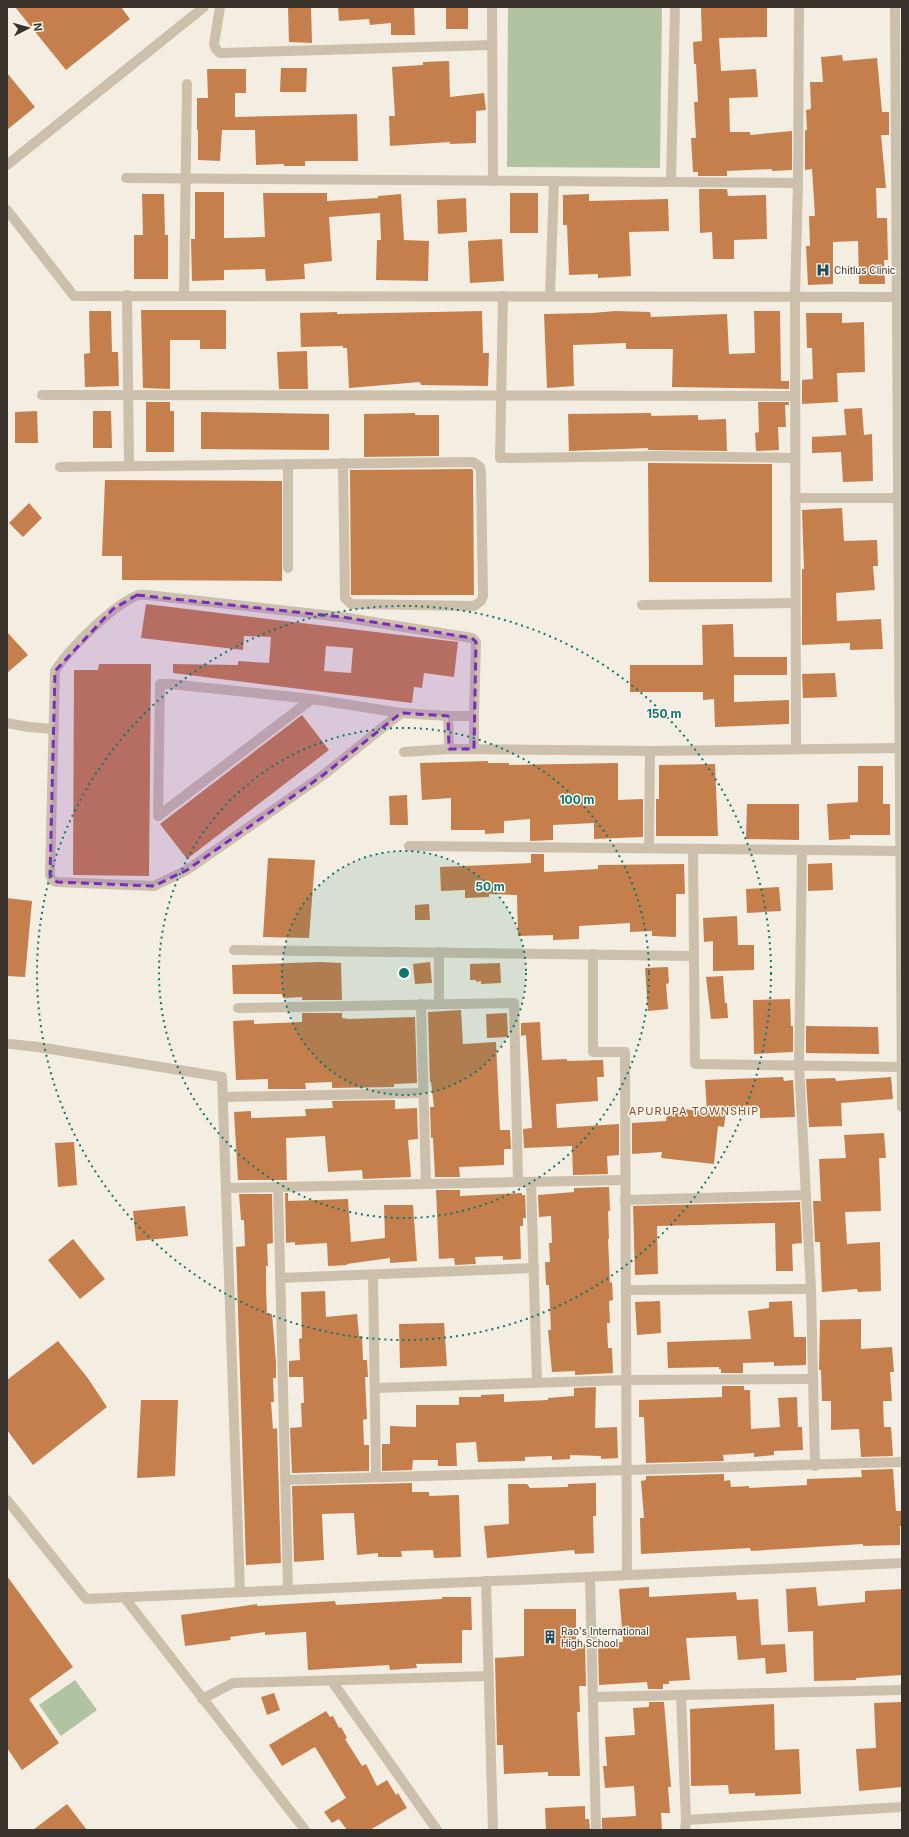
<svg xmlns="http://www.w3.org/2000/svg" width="909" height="1837" font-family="Inter,sans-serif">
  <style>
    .green { fill: #b2c3a1 }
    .building { fill: #c57f4d; fill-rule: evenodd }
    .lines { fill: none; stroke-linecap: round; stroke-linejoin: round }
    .minor { stroke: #ccc0ac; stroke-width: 10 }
    .marked { fill: #7b2cbf; fill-opacity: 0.2; stroke: #7b2cbf; stroke-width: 3; stroke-dasharray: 8 5; stroke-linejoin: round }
    .ring { fill: none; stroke: #0f766e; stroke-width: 2; stroke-dasharray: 2 4 }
    .labels { text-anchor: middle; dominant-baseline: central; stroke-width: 3; stroke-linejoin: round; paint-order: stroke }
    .poi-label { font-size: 10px; fill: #3a332b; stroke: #fbf7ee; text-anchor: start }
    .neighbourhood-label { font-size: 11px; letter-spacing: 1px; fill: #894d24; stroke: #fbf7ee }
    .centre { fill: #0f766e; stroke: #fbf7ee; stroke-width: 2 }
    .ring-label { font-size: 12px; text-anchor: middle; font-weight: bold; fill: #0f766e; stroke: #fbf7ee; stroke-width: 3; stroke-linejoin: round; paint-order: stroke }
  </style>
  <rect width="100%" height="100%" fill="#f3eee1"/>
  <g class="green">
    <polygon points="508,7 662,7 660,168 507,167"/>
    <polygon points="75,1680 97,1710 61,1736 39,1705"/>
  </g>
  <g class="building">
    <polygon points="15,7 121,7 130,19 66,70"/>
    <polygon points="288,7 311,7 312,43 289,42"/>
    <polygon points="338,7 414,7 415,35 391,35 391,23 370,25 369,19 339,21"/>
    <rect x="446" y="7" width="22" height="22"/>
    <polygon points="701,7 767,7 767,37 719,38 721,71 756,69 758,97 729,98 730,132 750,132 750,135 792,131 792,170 772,171 772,169 727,171 727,176 698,176 698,172 693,172 691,138 696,138 694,102 698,102 696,64 694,64 693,42 702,41"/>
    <polygon points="842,55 843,61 877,58 882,112 889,112 889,135 881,135 886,188 876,188 877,218 887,218 888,260 884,260 885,284 859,284 858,241 833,242 833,284 808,285 806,246 810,246 809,216 815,216 812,169 805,170 805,130 807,130 806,110 811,109 810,82 823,82 821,57"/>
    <polygon points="449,61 450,97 484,93 486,110 476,111 476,143 450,144 450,142 390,146 389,116 395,116 392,67 423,65 423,62"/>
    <polygon points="281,68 307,68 306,92 280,92"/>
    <polygon points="207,69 246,69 246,93 235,93 235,117 357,114 358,161 305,161 305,166 284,166 284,164 256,165 255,130 222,130 220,161 198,160 198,130 197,130 197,98 208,98"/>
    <polygon points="7,73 35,107 7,130"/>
    <polygon points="699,189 727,189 728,196 766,195 767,239 734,240 734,259 713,259 712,232 700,233"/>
    <polygon points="195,192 224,192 224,238 265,237 263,193 327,193 327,201 378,198 378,196 401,194 404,240 429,241 428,281 376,280 377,240 381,240 380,213 329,217 332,261 304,264 305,279 266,281 265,269 224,270 224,280 192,281 191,239 195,239"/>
    <rect x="510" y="193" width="28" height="40"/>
    <polygon points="142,194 164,194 165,235 168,235 168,279 134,279 134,235 143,235"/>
    <polygon points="589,194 589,201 668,199 669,231 629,232 631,276 598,278 598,274 569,275 567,225 563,225 563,195"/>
    <polygon points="466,198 467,232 438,234 437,200"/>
    <polygon points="502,239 504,281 470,283 468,241"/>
    <polygon points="141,310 226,310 226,349 200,349 200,340 170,340 170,389 143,388"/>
    <polygon points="89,311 111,311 112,352 118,352 119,386 85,387 84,354 90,353"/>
    <polygon points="482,311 483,353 489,353 488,386 421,385 420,382 349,388 347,348 343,348 343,346 301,347 300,313 337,312 337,314"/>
    <polygon points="615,311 650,312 651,317 727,314 729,354 755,353 754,311 780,311 781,381 789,381 789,389 672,387 673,349 626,349 626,343 573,345 574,386 547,388 544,314 592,313"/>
    <polygon points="806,313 842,313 842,323 864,322 865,372 837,373 838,402 802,404 802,380 813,379 812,348 807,348"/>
    <polygon points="307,351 308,389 279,389 277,352"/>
    <polygon points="146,402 170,402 170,411 174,411 174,452 146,452"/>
    <polygon points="758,402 789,402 789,405 785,405 786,427 778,427 779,450 756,451 755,433 759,432"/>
    <polygon points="862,408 864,435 872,434 873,481 843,482 841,452 812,453 812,437 846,435 844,409"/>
    <polygon points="37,411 38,443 15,443 15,412"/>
    <polygon points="93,411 111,411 112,448 93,448"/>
    <polygon points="201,412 329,414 329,450 201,449"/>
    <polygon points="415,413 415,415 439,415 439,456 364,457 364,414"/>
    <polygon points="651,413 651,416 698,415 698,420 726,419 727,451 648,450 648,448 569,451 568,414"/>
    <polygon points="648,463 772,464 772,582 649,582"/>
    <polygon points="472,469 473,470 474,595 351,595 350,470"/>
    <polygon points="105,480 282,481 282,581 122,580 122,556 102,556"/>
    <polygon points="29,503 42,518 23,537 9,523"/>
    <polygon points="842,508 844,541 877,540 878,566 873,566 875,590 836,593 837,621 881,619 883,649 850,650 850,643 802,645 802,569 804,569 802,510"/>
    <path d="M146,604L458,642L454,677L424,673L422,688L414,687L412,703L173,673V664L238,665V661L269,663L271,637L244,636L243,650L141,638ZM326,646L353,648L351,673L324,671Z"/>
    <polygon points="733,624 734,657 787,657 787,675 734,675 734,702 789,700 789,724 715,727 714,699 703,700 703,692 630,692 630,665 703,665 702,625"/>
    <polygon points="7,632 28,655 7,673"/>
    <polygon points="99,664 151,664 149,876 73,875 74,670 98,670"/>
    <polygon points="835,673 837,697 803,698 802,674"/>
    <polygon points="302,715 329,750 187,859 160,824"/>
    <polygon points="488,761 488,763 509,763 509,765 618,763 618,800 643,799 643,837 594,839 594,823 553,825 553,840 530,841 530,819 504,821 504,833 485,834 485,830 451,830 451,798 422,800 420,763"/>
    <polygon points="715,764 718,836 656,836 656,799 659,799 659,765"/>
    <polygon points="858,766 883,766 883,804 890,804 890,835 850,835 850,839 829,840 827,804 858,802"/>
    <polygon points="407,795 408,825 390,825 389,796"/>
    <polygon points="747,804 799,804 799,840 746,839"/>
    <polygon points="531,854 544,854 544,872 598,869 598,865 684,864 685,894 676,894 676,937 652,936 652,931 630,932 630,923 579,926 579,939 553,940 553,935 518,936 517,895 489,894 489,897 465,898 465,890 441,891 440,867 531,863"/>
    <polygon points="268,858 315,860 309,938 263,937"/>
    <polygon points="832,863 833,890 808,891 808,864"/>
    <polygon points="779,887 781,911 747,913 746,889"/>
    <polygon points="7,898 32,901 25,977 7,976"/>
    <polygon points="429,904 430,920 415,920 415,905"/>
    <polygon points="737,916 738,945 754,945 754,970 713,971 713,941 704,942 703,918"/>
    <polygon points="320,962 341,963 342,1000 302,1000 302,997 283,998 282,994 233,994 232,965"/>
    <polygon points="430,962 432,983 415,984 413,964"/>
    <polygon points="500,963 501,983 481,984 481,981 476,982 476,980 470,980 470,964"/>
    <polygon points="668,967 669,983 666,984 668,1009 648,1011 645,968"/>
    <polygon points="723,976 725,1003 727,1003 728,1018 711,1019 706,977"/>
    <polygon points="790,999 791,1026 793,1026 793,1052 754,1054 753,1000"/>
    <polygon points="461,1010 463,1044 496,1042 500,1130 510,1130 511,1149 504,1149 504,1165 459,1167 460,1177 435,1177 433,1138 431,1138 430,1107 434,1107 431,1082 430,1082 428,1012"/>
    <polygon points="302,1013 342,1013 342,1018 349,1019 415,1017 417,1083 394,1084 394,1087 332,1088 332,1082 305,1083 306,1089 268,1089 268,1079 236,1080 233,1021 254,1020 254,1024 302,1022"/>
    <polygon points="507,1013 508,1037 487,1038 486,1014"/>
    <polygon points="540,1022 542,1060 567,1059 567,1061 603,1060 604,1077 597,1077 598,1101 556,1104 557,1128 619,1124 619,1155 607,1156 608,1174 573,1175 572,1146 524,1148 523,1129 532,1128 526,1035 521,1036 521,1023"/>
    <polygon points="806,1026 878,1027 879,1054 806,1053"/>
    <polygon points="783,1077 784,1081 793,1080 795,1117 760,1118 760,1108 726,1110 724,1127 718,1126 714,1164 661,1158 662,1152 632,1154 632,1123 666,1121 668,1107 707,1112 705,1080"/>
    <polygon points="891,1077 893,1099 841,1103 842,1126 809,1127 806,1079 835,1078 836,1081"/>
    <polygon points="395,1100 395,1109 417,1108 418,1139 408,1140 411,1177 363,1179 362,1170 328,1172 325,1136 286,1138 287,1180 238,1180 234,1112 251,1111 251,1118 306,1116 305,1109 333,1108 332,1101"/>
    <polygon points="884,1133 886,1158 879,1158 881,1211 845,1212 847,1244 880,1242 881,1291 858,1292 857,1289 822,1292 820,1242 815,1242 813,1201 821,1201 819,1159 846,1158 844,1135"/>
    <polygon points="74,1142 77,1185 58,1187 55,1143"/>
    <polygon points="609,1187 610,1211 608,1211 609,1239 608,1239 610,1283 612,1282 613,1300 609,1301 610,1323 607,1323 608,1348 612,1348 613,1373 575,1375 575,1371 552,1372 548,1330 551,1330 549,1285 546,1285 545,1262 550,1262 549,1243 552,1243 551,1216 539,1217 538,1195 574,1192 574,1188"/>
    <polygon points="436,1190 460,1190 460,1196 522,1193 522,1195 525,1195 526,1218 523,1218 523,1226 520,1226 521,1259 503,1260 503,1256 475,1257 476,1264 455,1265 454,1258 439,1259"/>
    <polygon points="285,1193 288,1193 288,1201 348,1199 351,1242 385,1238 384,1205 413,1205 417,1261 390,1263 390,1258 347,1264 347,1265 328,1266 327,1243 295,1245 295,1242 286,1243"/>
    <polygon points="239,1194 272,1194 273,1243 267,1244 268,1266 266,1266 266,1288 267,1314 272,1314 276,1362 276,1378 273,1378 274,1402 271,1402 273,1429 277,1428 281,1563 246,1565 236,1247 245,1246 244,1220 241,1220"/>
    <polygon points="800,1202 802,1243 792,1244 793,1271 776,1271 775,1223 657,1226 658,1274 635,1275 633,1206"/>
    <polygon points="185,1206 188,1236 136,1241 133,1211"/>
    <polygon points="73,1239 105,1279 80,1299 48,1260"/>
    <polygon points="325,1291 326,1317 357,1314 359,1336 362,1336 363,1360 367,1360 368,1377 365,1377 367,1419 363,1420 364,1445 369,1445 369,1471 292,1473 290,1428 302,1427 301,1403 304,1403 303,1377 289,1377 289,1361 300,1360 299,1339 302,1338 301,1292"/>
    <polygon points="660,1301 661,1333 637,1335 635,1302"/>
    <polygon points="792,1301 794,1337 806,1337 806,1365 774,1366 774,1362 743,1363 743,1373 721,1373 721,1369 719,1369 719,1367 668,1368 667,1342 751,1339 748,1311 769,1308 769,1302"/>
    <polygon points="861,1319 861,1349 892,1347 894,1372 890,1372 892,1401 883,1401 884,1427 891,1427 893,1456 861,1457 859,1429 831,1430 831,1401 822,1401 821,1370 819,1370 820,1320"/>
    <polygon points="444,1323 447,1366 400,1368 399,1324"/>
    <polygon points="58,1341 87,1377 107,1407 33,1465 7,1430 7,1380"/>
    <polygon points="722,1386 744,1386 744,1390 750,1390 751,1429 780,1427 778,1398 797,1397 798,1427 802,1427 803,1450 774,1451 774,1455 754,1457 754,1453 723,1455 724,1461 646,1463 644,1417 639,1417 639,1400 722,1397"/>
    <polygon points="596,1387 595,1428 617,1427 618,1458 601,1459 601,1456 570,1455 570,1459 552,1460 552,1456 525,1457 525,1461 478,1462 476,1442 456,1443 457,1466 438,1466 438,1460 413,1460 412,1470 382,1471 382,1444 390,1444 390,1426 416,1427 416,1405 459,1405 459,1397 481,1397 481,1395 504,1394 504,1402 548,1400 548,1398 574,1396 574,1388"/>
    <polygon points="141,1400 178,1400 175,1476 137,1478"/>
    <polygon points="893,1469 896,1511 902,1511 902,1526 900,1526 900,1545 863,1546 863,1544 751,1551 750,1548 641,1554 640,1518 644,1518 641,1481 646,1480 646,1476 724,1474 724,1481 730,1480 731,1487 749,1486 749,1488 807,1485 807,1479 862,1477 861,1470"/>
    <polygon points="412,1483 412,1492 429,1492 429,1496 459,1495 461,1557 434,1558 433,1550 401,1551 402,1557 378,1557 378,1553 357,1555 354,1513 322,1514 324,1560 294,1562 292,1486"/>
    <polygon points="596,1483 596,1516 593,1516 594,1553 575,1554 574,1550 487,1558 484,1526 509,1524 508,1484 527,1484 530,1488 568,1487 568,1484"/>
    <polygon points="7,1576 73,1667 29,1699 59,1743 22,1770 7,1748"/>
    <polygon points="649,1587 649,1597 736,1592 737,1600 758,1599 761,1645 785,1644 787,1672 766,1674 765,1658 738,1660 736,1636 686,1638 690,1680 669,1681 669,1684 663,1684 663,1689 648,1689 647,1682 599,1685 598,1643 623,1642 619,1589"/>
    <polygon points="816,1587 818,1606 865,1602 865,1591 902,1589 902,1675 856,1678 856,1680 814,1681 813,1631 788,1632 786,1589"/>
    <polygon points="442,1597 471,1597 472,1630 462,1630 462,1663 416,1664 417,1668 390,1670 389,1665 308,1670 306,1632 265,1635 265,1632 230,1637 231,1640 185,1646 181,1615 257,1604 257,1606 335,1601 336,1605 442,1599"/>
    <polygon points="524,1609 576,1609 576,1645 585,1644 586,1686 579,1686 580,1712 577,1712 580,1776 548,1776 548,1772 504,1774 503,1745 497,1745 495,1658 524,1656"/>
    <polygon points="274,1693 280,1710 267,1715 261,1697"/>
    <polygon points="649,1702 664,1702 671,1787 668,1787 670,1813 661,1813 662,1830 602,1830 602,1818 636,1816 634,1786 605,1788 603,1766 607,1766 605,1737 635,1735 633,1708 649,1707"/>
    <polygon points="901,1702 902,1787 859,1791 856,1749 876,1748 874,1703"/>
    <polygon points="774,1704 775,1750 799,1749 801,1794 755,1796 755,1793 729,1794 728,1785 691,1786 690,1709"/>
    <polygon points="326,1711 330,1717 333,1716 339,1728 341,1727 347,1738 345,1739 362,1766 366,1764 377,1786 387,1780 396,1795 398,1793 407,1808 370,1830 347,1830 339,1819 332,1823 324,1812 346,1798 315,1747 282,1766 269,1745"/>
    <polygon points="67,1804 87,1830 33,1830"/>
    <polygon points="585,1806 585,1819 589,1819 590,1830 546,1830 545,1808"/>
  </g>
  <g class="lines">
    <g class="minor">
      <polyline points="220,7 214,44 216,49 220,53 492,45"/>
      <polyline points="492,7 493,181"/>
      <polyline points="895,7 902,1107"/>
      <polyline points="7,165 204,7"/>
      <polyline points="126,178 798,183"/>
      <polyline points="671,182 675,7"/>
      <polyline points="7,210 74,296 902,297"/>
      <polyline points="127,295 129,465"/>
      <polyline points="184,296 187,84"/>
      <polyline points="503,296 500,458 657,456 795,458"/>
      <polyline points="550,296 554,182"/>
      <polyline points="42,395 795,396"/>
      <polyline points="288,464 288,568"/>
      <polyline points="60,467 473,462 480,467 481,473 483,596 481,601 474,606 351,604 345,598 343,463"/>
      <polyline points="795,498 898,498"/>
      <polyline points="642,605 795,603"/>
      <polyline points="312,699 158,816 160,684 170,684 312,699 401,713 448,716 449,749"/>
      <path d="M401,713L322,776L187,870L154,886L57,882L52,880L50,875L55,671C69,649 112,606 136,596C140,594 145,595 148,595L342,617L472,638L476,642L474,716H448"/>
      <polyline points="474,716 474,749"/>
      <polyline points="7,723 29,727 54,729"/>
      <polyline points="796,748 795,296 798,183 799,7"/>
      <polyline points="404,752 449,749 650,751 902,748"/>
      <polyline points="409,846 900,851"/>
      <polyline points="649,848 650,751"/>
      <polyline points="693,849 695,1064 902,1067"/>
      <polyline points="802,850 799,1065 811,1289 815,1466"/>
      <polyline points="234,950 694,956"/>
      <polyline points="593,954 593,1052 625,1052 627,1575"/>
      <polyline points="421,1004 426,1184"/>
      <polyline points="439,1004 439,952"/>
      <polyline points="238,1008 514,1003 518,1181"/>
      <polyline points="10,1044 38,1047 222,1077 240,1592"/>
      <polyline points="223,1097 423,1093"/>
      <polyline points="531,1182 537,1382"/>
      <polyline points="278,1187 288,1590"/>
      <polyline points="226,1188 625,1180"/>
      <polyline points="625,1200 806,1195"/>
      <polyline points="373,1275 376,1477"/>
      <polyline points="280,1278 534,1268"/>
      <polyline points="626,1290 811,1289"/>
      <polyline points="375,1388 626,1380 812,1379"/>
      <polyline points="285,1480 902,1462"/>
      <polyline points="7,1500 86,1599 902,1563"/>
      <polyline points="590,1577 596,1830"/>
      <polyline points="486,1581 493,1830"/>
      <polyline points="124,1597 305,1830"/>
      <polyline points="331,1680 437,1830"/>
      <polyline points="681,1695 686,1820 685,1830"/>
      <polyline points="593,1697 902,1690"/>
      <polyline points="202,1699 233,1683 489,1676"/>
      <polyline points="686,1820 902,1807"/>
    </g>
  </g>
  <path class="marked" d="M137,595L342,617L472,638L476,642L474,749H449L448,716L401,713L322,776L187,870L154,886L57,882L50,875L55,671L113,609Z"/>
  <circle cx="404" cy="973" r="122" fill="#0f766e" fill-opacity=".12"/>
  <g class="ring">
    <circle cx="404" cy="973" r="122"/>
    <circle cx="404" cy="973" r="245"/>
    <circle cx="404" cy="973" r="367"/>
  </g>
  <defs>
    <g id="hospital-bare" transform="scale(1.08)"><path d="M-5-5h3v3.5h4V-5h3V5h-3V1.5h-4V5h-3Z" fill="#204e5c" stroke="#fbf7ee" stroke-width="2.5" paint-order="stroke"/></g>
    <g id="building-bare" transform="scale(1.08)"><path d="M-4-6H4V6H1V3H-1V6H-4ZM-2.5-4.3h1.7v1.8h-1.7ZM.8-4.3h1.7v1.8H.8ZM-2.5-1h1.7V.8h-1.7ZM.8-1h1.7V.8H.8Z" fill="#204e5c" stroke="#fbf7ee" stroke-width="2.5" paint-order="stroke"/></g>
  </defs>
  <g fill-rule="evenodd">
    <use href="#hospital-bare" x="823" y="270"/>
    <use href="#building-bare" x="550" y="1637"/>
  </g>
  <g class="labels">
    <g class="poi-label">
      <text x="834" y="270">Chitlus Clinic</text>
      <text x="561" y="1631">Rao's International<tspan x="561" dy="12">High School</tspan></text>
    </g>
    <g class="neighbourhood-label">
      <text x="694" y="1111">APURUPA TOWNSHIP</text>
    </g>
  </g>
  <circle cx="404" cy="973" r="6" class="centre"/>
  <g class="ring-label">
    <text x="664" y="718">150 m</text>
    <text x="577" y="804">100 m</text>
    <text x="490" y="891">50 m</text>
  </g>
  <rect width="909" height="1837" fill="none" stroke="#3a332b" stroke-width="16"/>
  <g transform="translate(28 28) rotate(84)" stroke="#fbf7ee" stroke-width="3" paint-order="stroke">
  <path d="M0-3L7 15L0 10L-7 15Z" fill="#3a332b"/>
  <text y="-6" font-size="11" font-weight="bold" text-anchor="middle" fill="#3a332b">N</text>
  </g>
</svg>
